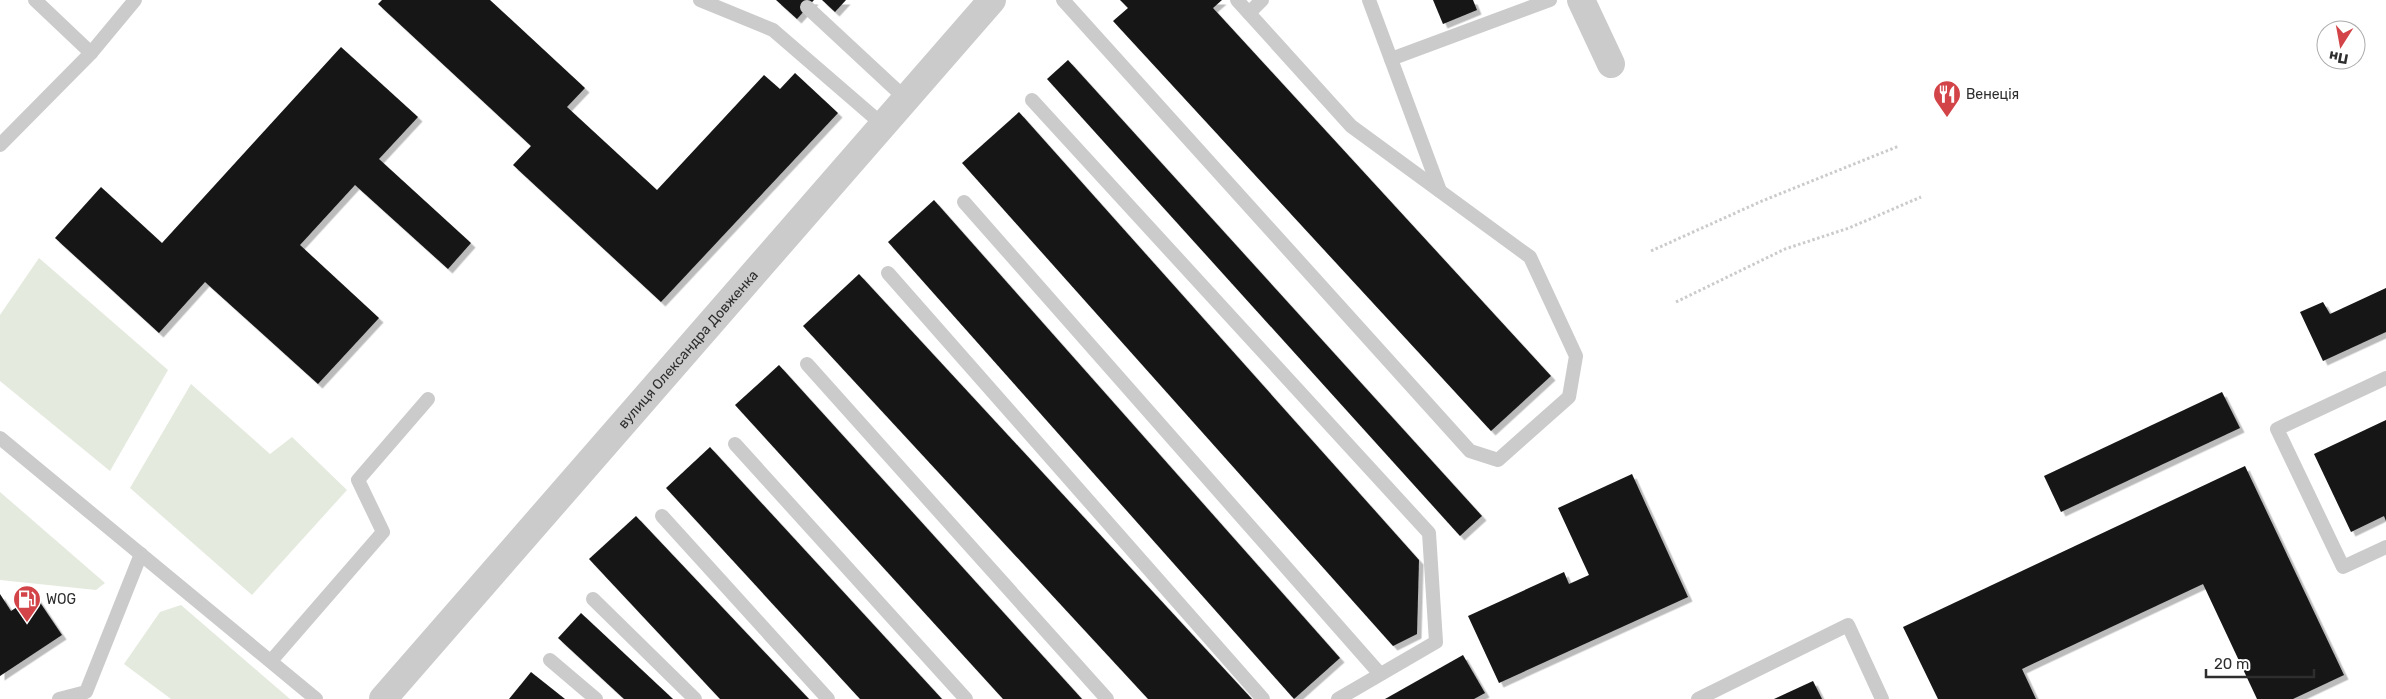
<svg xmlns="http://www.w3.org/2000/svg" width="2386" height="699" font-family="Rubik,sans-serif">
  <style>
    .green { fill: #e4eade }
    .building { fill: #151515; filter: url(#shadow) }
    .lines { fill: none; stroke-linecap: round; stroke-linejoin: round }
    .path { stroke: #cbcbcb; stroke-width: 3; stroke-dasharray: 2.5 2.5; stroke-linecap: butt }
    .service { stroke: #cbcbcb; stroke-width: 14 }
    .minor { stroke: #cbcbcb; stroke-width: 28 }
    .labels { text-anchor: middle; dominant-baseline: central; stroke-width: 5; stroke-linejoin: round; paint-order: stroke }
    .poi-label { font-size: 14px; fill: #2e2e2e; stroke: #fff; text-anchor: start }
    .street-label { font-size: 14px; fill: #2e2e2e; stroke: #fff }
  </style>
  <defs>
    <filter id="shadow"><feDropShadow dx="4.5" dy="4.5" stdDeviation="0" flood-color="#0004"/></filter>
  </defs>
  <rect width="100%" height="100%" fill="#fff"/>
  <g class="green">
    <polygon points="39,258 168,370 110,471 0,381 0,315"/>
    <polygon points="191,384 270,454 292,437 347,490 252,595 130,488"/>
    <polygon points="0,492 105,583 96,590 0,580"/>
    <polygon points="181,605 290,699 171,699 124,664 160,612"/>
  </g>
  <g class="building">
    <polygon points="382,0 490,0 585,88 567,107 657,190 764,75 780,89 795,73 838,113 661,302 513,165 531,146 378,4"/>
    <polygon points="776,0 814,0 797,19"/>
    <polygon points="822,0 846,0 835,12"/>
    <polygon points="1120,0 1222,0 1213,8 1551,376 1491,431 1113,21 1128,8"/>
    <polygon points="1433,0 1473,0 1477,10 1443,24"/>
    <polygon points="341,47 418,117 379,159 471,243 448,269 355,185 300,245 379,318 318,384 205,282 159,333 55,238 101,187 162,243"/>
    <polygon points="1068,60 1482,516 1460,536 1047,79"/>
    <polygon points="1019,112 1419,560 1417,634 1393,646 962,163"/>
    <polygon points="934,200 1340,658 1294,699 888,242"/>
    <polygon points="859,274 1252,699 1148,699 803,326"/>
    <polygon points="2386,288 2386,332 2323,361 2300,312 2323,302 2330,314"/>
    <polygon points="779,365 1082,699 1003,699 735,405"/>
    <polygon points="2222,392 2240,428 2061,512 2044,476"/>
    <polygon points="2386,420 2386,521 2384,516 2351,532 2314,454"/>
    <polygon points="710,447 942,699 860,699 666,488"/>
    <polygon points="2245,466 2344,675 2293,699 2257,699 2203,584 2022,669 2036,699 1938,699 1903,627"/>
    <polygon points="1632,474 1688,597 1499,683 1468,616 1564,572 1569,584 1589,575 1558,508"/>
    <polygon points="636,516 809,699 720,699 589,559"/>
    <polygon points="0,594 11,611 35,595 62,635 0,676"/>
    <polygon points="581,613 673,699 624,699 558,638"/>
    <polygon points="1463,655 1485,693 1474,699 1385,699"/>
    <polygon points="531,672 565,699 509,699"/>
    <polygon points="1813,681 1822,699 1774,699"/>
  </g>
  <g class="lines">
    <g class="path">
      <polyline points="1651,251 1762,201 1899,146"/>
      <polyline points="1676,302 1785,249 1849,228 1921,197"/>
    </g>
    <g class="service">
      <polyline points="35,0 91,53"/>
      <polyline points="700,0 773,30 883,125"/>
      <polyline points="1063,0 1470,451 1498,460 1569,397 1576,356 1530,257 1351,126 1237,0"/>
      <polyline points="1369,0 1440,191"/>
      <polyline points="807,7 906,99"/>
      <polyline points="1249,13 1262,0"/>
      <polyline points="1391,59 1550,0"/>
      <polyline points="1032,100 1429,533 1436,642 1338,699"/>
      <polyline points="0,145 91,53 135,0"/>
      <polyline points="964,202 1380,674"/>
      <polyline points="888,273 1263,699"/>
      <polyline points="807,364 1107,699"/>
      <polyline points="2386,378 2277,429 2343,567 2386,547"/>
      <polyline points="0,438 316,699"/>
      <polyline points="735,444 966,699"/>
      <polyline points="662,516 828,699"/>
      <polyline points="593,599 695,699"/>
      <polyline points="550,660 596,699"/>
      <polyline points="271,661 383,532 358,480 428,399"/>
      <polyline points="59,699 86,692 141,554"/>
      <polyline points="1698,699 1848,625 1882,699"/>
    </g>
    <g class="minor">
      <polyline points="1581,0 1611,64"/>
      <path id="s1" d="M383,699L992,0"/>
    </g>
  </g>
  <defs>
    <g id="restaurant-pin" transform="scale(1.4375)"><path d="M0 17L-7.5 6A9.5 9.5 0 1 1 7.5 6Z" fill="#d24448" stroke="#fff"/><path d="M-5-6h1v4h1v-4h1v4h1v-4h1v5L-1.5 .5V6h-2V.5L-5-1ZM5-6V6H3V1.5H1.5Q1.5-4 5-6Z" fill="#fff"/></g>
    <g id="fuel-pin" transform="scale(1.4375)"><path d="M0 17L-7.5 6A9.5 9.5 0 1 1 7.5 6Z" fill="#d24448" stroke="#fff"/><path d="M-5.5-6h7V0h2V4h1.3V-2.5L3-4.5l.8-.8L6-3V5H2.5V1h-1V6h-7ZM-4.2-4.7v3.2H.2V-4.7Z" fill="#fff"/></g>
  </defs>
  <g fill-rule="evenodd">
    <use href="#restaurant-pin" x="1947" y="94"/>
    <use href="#fuel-pin" x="27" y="599"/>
  </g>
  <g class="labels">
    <g class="poi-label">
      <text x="1966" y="94">Венеція</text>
      <text x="46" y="599">WOG</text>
    </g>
    <g class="street-label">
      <text stroke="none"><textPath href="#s1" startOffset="464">вулиця Олександра Довженка</textPath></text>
    </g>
  </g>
  <g transform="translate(2341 45) rotate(191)"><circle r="24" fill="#ffffff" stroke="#ababab"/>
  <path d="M0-4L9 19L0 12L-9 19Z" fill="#d24448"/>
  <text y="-8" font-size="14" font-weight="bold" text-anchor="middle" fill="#2e2e2e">Пн</text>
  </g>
  <path d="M2206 669v8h108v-8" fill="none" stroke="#2e2e2e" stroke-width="2.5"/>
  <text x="2214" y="669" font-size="15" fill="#2e2e2e" stroke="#ffffff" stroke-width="4" paint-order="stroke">20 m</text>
</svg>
